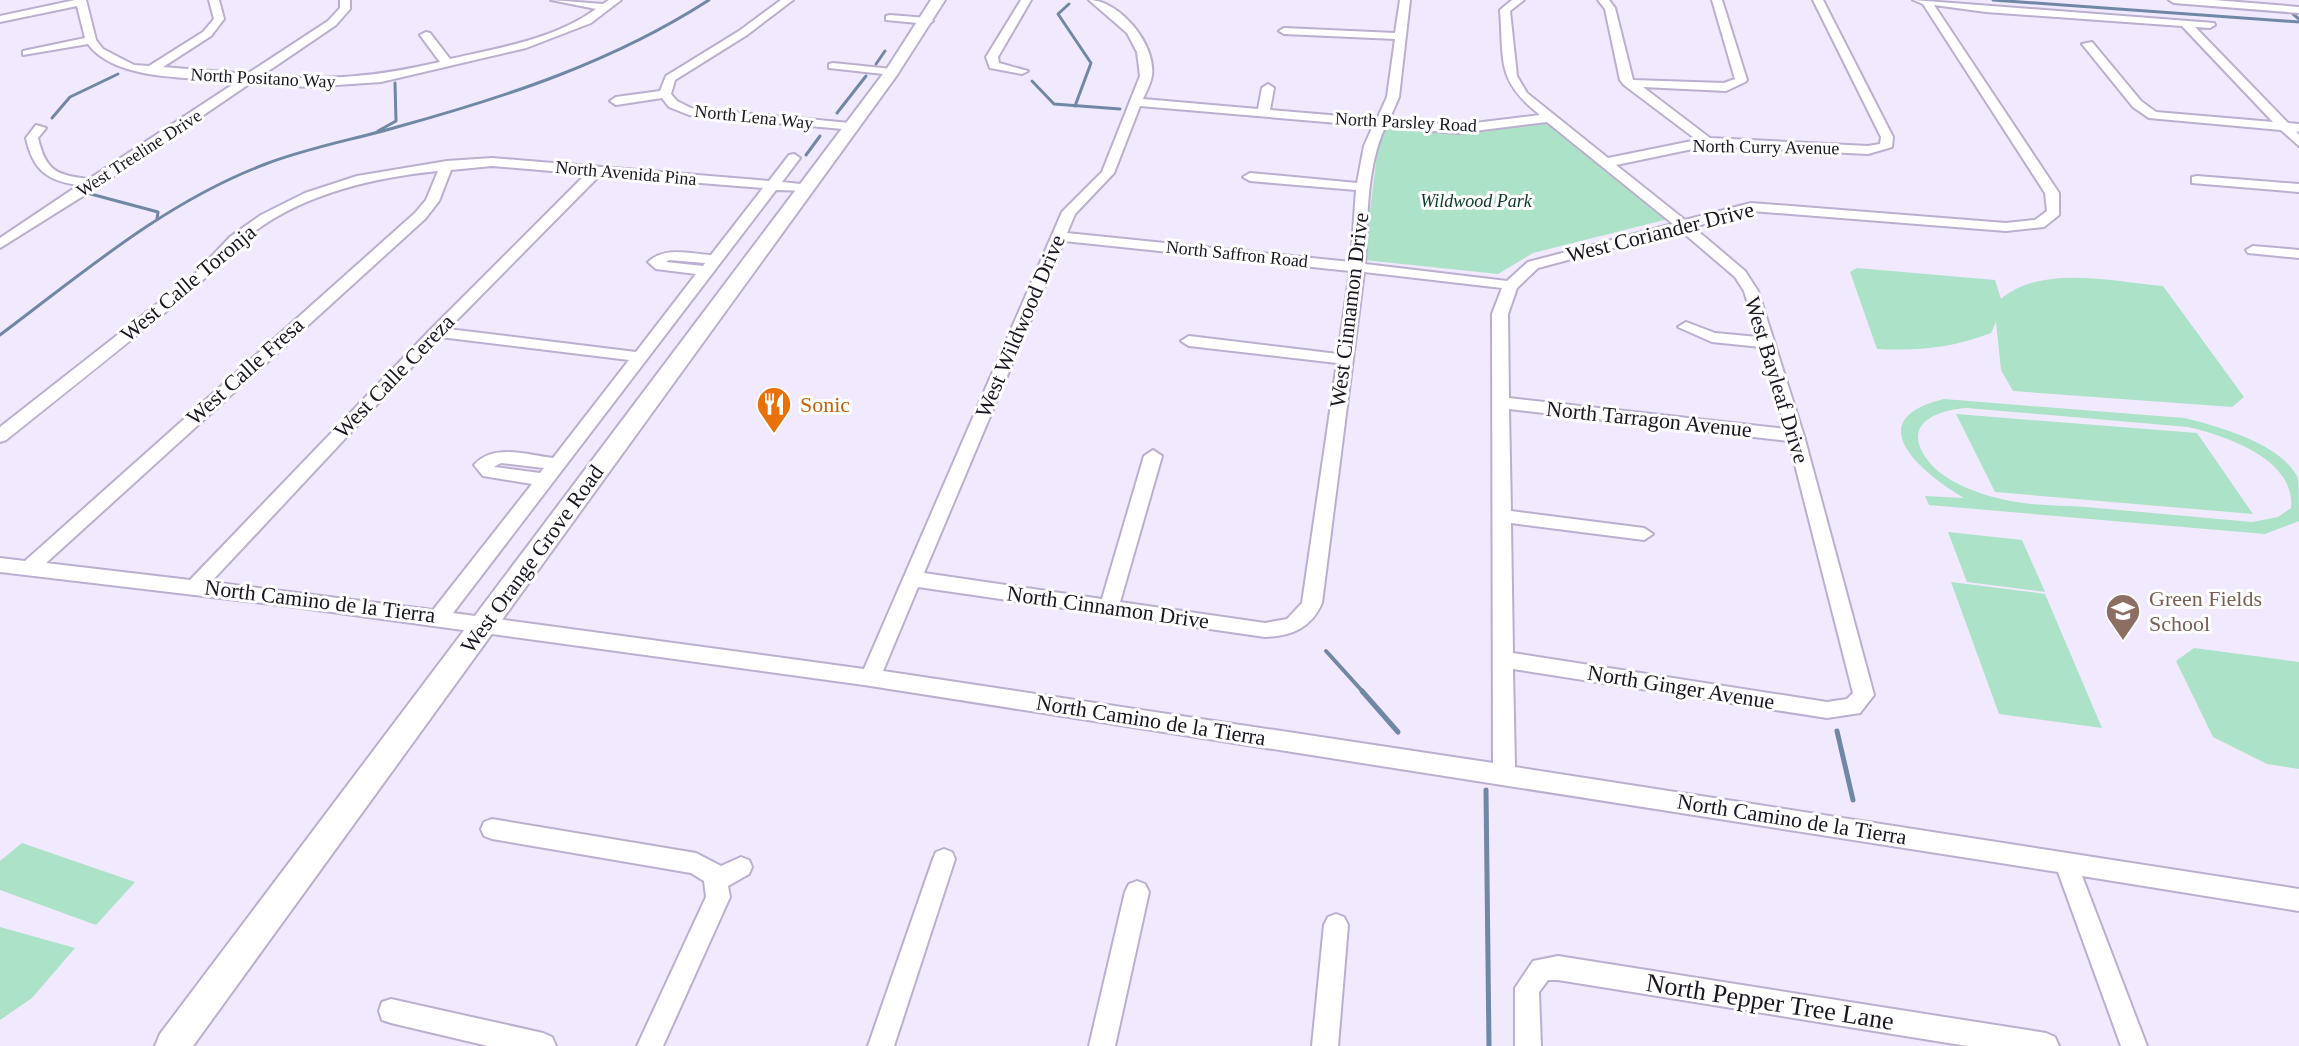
<svg xmlns="http://www.w3.org/2000/svg" width="2299" height="1046" font-family="Georgia,serif">
  <style>
    .green { fill: #ace2c8; fill-rule: evenodd }
    .lines { fill: none; stroke-linecap: round; stroke-linejoin: round }
    .stream-far2 { stroke: #7187a6; stroke-width: 3 }
    .stream-far1 { stroke: #7187a6; stroke-width: 4 }
    .stream { stroke: #7187a6; stroke-width: 5 }
    .minor-casing { stroke: #bbafcf; stroke-width: 4 }
    .major-casing { stroke: #bbafcf; stroke-width: 4 }
    .minor { fill: #fff; fill-rule: evenodd }
    .major { fill: #fff; fill-rule: evenodd }
    .labels { text-anchor: middle; dominant-baseline: central; stroke-width: 6; stroke-linejoin: round; paint-order: stroke }
    .far-street-label { font-size: 18px; fill: #1a1521; stroke: #fff }
    .far-park-label { font-size: 18px; font-style: italic; fill: #093827; stroke: #fff }
    .street-label { font-size: 22px; fill: #1a1521; stroke: #fff }
    .food-label { font-size: 22px; fill: #c56008; stroke: #fff; text-anchor: start }
    .education-label { font-size: 22px; fill: #785e54; stroke: #fff; text-anchor: start }
    .near-street-label { font-size: 26px; fill: #1a1521; stroke: #fff }
  </style>
  <rect width="100%" height="100%" fill="#f1e9fe"/>
  <g class="green">
    <polygon points="1547,123 1668,219 1533,253 1498,274 1364,260 1378,146 1386,127 1486,131"/>
    <path d="M1857,268L1995,280L2001,299C2042,264 2113,282 2163,286L2244,397L2232,407L2013,391L2001,370L1996,322L1991,333C1951,348 1919,351 1877,349L1850,272Z"/>
    <path d="M1944,399L2184,418C2218,426 2282,444 2298,478C2299,489 2299,510 2299,521L2265,534L1929,505L1925,496L1964,498C1922,473 1857,420 1944,399ZM1967,408L2188,427C2226,436 2296,459 2291,508L2278,517L2252,522C2197,517 2141,512 2086,507C2060,505 2032,506 2006,500C1981,495 1947,483 1930,463C1899,426 1934,410 1967,408Z"/>
    <polygon points="1956,414 2197,433 2253,514 1995,492"/>
    <polygon points="1948,532 2022,540 2045,592 1967,582"/>
    <polygon points="1951,582 2045,594 2102,728 1999,714"/>
    <polygon points="2194,648 2299,662 2299,769 2267,764 2213,737 2176,661"/>
    <polygon points="22,843 135,882 96,925 0,890 0,861"/>
    <polygon points="0,927 75,948 32,998 0,1020"/>
  </g>
  <g class="lines">
    <g class="stream-far2">
      <polyline points="1993,0 2299,22"/>
      <polyline points="1069,4 1058,14 1091,63 1075,106"/>
      <polyline points="2293,14 2299,19"/>
      <polyline points="876,64 885,51"/>
      <polyline points="1032,81 1054,104 1120,109"/>
      <polyline points="837,113 866,76"/>
      <polyline points="52,118 70,97 118,74"/>
      <polyline points="378,131 396,121 395,83"/>
      <polyline points="806,155 820,136"/>
      <polyline points="87,193 158,212 157,219"/>
      <path d="M0,335C84,272 164,203 263,165C306,148 352,140 397,127C506,97 613,62 709,0"/>
    </g>
    <polyline class="stream-far1" points="1326,651 1364,693"/>
    <g class="stream">
      <polyline points="1362,691 1398,732"/>
      <polyline points="1837,731 1853,800"/>
      <polyline points="1486,790 1489,1046"/>
    </g>
    <g class="minor-casing">
      <g id="minor">
        <path d="M75,0H86L96,40L103,49L134,65L149,66L203,32L214,19L209,0H219L224,19L211,36L163,67L247,74L328,21L340,8V0H350V9L336,25L261,76C328,81 375,77 440,62L420,35L426,32L430,33L450,59C499,48 555,39 596,9L551,0L603,4L609,0H621L591,23L526,48L381,82L307,87L252,82L99,186L0,248V238L79,185C47,181 33,170 26,138L36,125L46,128L38,138C46,172 57,175 89,179L238,81C194,77 116,82 88,44L23,55V51L85,38L77,6L0,22V16Z"/>
        <polygon points="781,0 793,0 747,35 675,80 671,94 677,101 691,108 850,123 854,124 854,130 689,115 669,107 662,98 616,105 610,101 616,97 660,91 666,76 739,31"/>
        <polygon points="1021,0 1031,0 998,57 999,63 1028,71 1022,74 990,68 986,57"/>
        <path d="M1089,0C1119,0 1156,44 1152,75C1151,83 1146,92 1143,99L1258,109L1262,88L1268,84L1274,88L1270,110L1377,119L1387,97L1395,39L1284,34L1279,31L1284,28L1395,33L1400,0H1410L1399,97L1389,120L1458,125L1540,115C1496,80 1504,62 1500,10L1512,0H1524L1510,11L1517,76L1527,93L1608,158L1697,140L1624,85L1620,80L1605,9L1598,0H1609L1615,8L1633,80L1724,83L1735,79L1712,0H1722L1747,80L1745,82L1726,91L1643,87L1710,138L1868,146L1880,144L1881,137L1813,0H1823L1893,137L1892,147L1868,154L1707,146L1616,165L1685,220L1751,203L2006,223L2035,220L2047,211L2045,193L1923,4L1913,0L2214,23L2215,25L2210,28L2195,27L2288,123L2299,124V132L2296,131L2299,135V146L2281,130L2149,118L2133,107L2082,44L2092,42L2141,101L2156,112L2273,122L2182,26L1986,12L1934,5L2059,193V215L2044,227L2006,231L1751,211L1693,227L1745,271L1758,291L1804,436L1874,695L1860,713L1827,718L1513,669L1515,767L2299,889V911L2082,876L2147,1046H2121L2058,872L864,685L288,606L0,572V558L25,561L415,213L426,200L438,171C369,178 293,196 240,243C220,261 204,281 183,298C124,346 65,393 6,440L0,442V427L194,275L230,237L261,215L305,193L357,176L447,161L492,158L769,181L789,155L794,154L800,158L782,182L810,185V191L776,190L453,613L864,669L1062,212L1102,172L1140,76L1137,52L1127,33ZM1140,106L1373,126L1364,146L1357,183L1250,173L1243,177L1250,181L1356,190L1351,262L1067,233L1075,214L1114,173ZM1547,122L1673,224L1528,262L1507,281L1365,264C1368,218 1366,169 1385,127L1458,133ZM492,166L586,174L431,329L190,580L46,563L425,219L439,201L451,170ZM600,175L763,188L711,255C690,254 665,246 648,262L656,269L696,274L636,352L448,329ZM1680,230L1735,277L1744,291L1758,337L1715,333L1686,322L1678,327L1712,342L1761,347L1786,429L1509,398L1508,314L1517,288L1538,268ZM1064,241L1350,271L1338,354L1189,336L1181,341L1189,346L1337,363L1302,603L1287,619L1265,623L1120,602L1162,456L1153,450L1144,456L1102,599L924,573ZM669,260L705,263L703,266L666,262ZM1364,272L1502,288L1492,314L1493,763L883,671L918,587L1265,637C1292,636 1311,628 1322,603ZM440,337L629,360L553,458C527,455 493,443 474,465L483,476L532,484L433,610L211,582ZM1509,409L1789,441L1853,693L1847,699L1827,702L1513,653L1511,523L1644,540L1653,534L1644,528L1511,511ZM501,463L544,468L540,473L494,467Z"/>
        <polygon points="2169,0 2214,0 2299,7 2299,13 2174,3"/>
        <polygon points="890,15 928,18 933,21 928,24 886,20 886,16"/>
        <polygon points="833,63 892,69 898,72 892,75 829,68 829,64"/>
        <polygon points="2197,176 2299,184 2299,192 2192,183 2192,177"/>
        <polygon points="2253,246 2299,250 2299,258 2248,253 2246,250"/>
        <polygon points="492,819 696,853 721,866 741,857 749,860 752,867 749,874 728,886 730,897 663,1046 637,1046 706,897 704,881 691,873 492,839 484,836 481,829 484,822"/>
        <polygon points="944,849 952,852 955,859 894,1046 868,1046 933,859 936,852"/>
        <polygon points="1137,881 1145,884 1149,892 1115,1046 1089,1046 1125,892 1129,884"/>
        <polygon points="1336,914 1344,917 1348,925 1338,1046 1312,1046 1324,925 1328,917"/>
        <polygon points="1558,956 2046,1033 2055,1037 2059,1046 1967,1046 1558,980 1548,980 1539,992 1541,1046 1515,1046 1515,988 1533,961"/>
        <polygon points="391,999 543,1033 552,1037 556,1046 488,1046 391,1023 382,1020 379,1011 382,1002"/>
      </g>
    </g>
    <g class="major-casing">
      <polygon id="major" points="931,0 945,0 897,75 193,1046 155,1046 160,1034 886,70"/>
    </g>
    <use href="#minor" class="minor"/>
    <use href="#major" class="major"/>
  </g>
  <defs>
    <g id="restaurant-pin" transform="scale(1.8)"><path d="M0 17L-7.5 6A9.5 9.5 0 1 1 7.5 6Z" fill="#e8710a" stroke="#fff"/><path d="M-5-6h1v4h1v-4h1v4h1v-4h1v5L-1.5 .5V6h-2V.5L-5-1ZM5-6V6H3V1.5H1.5Q1.5-4 5-6Z" fill="#fff"/></g>
    <g id="school-pin" transform="scale(1.8)"><path d="M0 17L-7.5 6A9.5 9.5 0 1 1 7.5 6Z" fill="#8d6e63" stroke="#fff"/><path d="M0-5L7-2L0 1L-7-2ZM-4 1L0 2.5L4 1V4Q0 6-4 4Z" fill="#fff"/></g>
  </defs>
  <g fill-rule="evenodd">
    <use href="#restaurant-pin" x="774" y="404"/>
    <use href="#school-pin" x="2123" y="611"/>
  </g>
  <g class="labels">
    <g class="far-street-label">
      <text transform="translate(263 78) rotate(3)">North Positano Way</text>
      <text transform="translate(754 117) rotate(6)">North Lena Way</text>
      <text transform="translate(1406 122) rotate(3)">North Parsley Road</text>
      <text transform="translate(1766 147) rotate(1)">North Curry Avenue</text>
      <text transform="translate(139 153) rotate(-33)">West Treeline Drive</text>
      <text transform="translate(626 173) rotate(5)">North Avenida Pina</text>
      <text transform="translate(1237 254) rotate(6)">North Saffron Road</text>
    </g>
    <g class="far-park-label">
      <text x="1476" y="201">Wildwood Park</text>
    </g>
    <g class="street-label">
      <text transform="translate(1660 232) rotate(-14)">West Coriander Drive</text>
      <text transform="translate(188 283) rotate(-40)">West Calle Toronja</text>
      <text transform="translate(1349 310) rotate(-83)">West Cinnamon Drive</text>
      <text transform="translate(1020 326) rotate(-67)">West Wildwood Drive</text>
      <text transform="translate(245 371) rotate(-42)">West Calle Fresa</text>
      <text transform="translate(394 376) rotate(-46)">West Calle Cereza</text>
      <text transform="translate(1777 380) rotate(73)">West Bayleaf Drive</text>
      <text transform="translate(1649 419) rotate(6)">North Tarragon Avenue</text>
      <text transform="translate(532 559) rotate(-54)">West Orange Grove Road</text>
      <text transform="translate(320 601) rotate(7)">North Camino de la Tierra</text>
      <text transform="translate(1108 607) rotate(8)">North Cinnamon Drive</text>
      <text transform="translate(1681 687) rotate(9)">North Ginger Avenue</text>
      <text transform="translate(1151 720) rotate(9)">North Camino de la Tierra</text>
      <text transform="translate(1792 819) rotate(9)">North Camino de la Tierra</text>
    </g>
    <g class="food-label">
      <text x="800" y="404">Sonic</text>
    </g>
    <g class="education-label">
      <text x="2149" y="598">Green Fields<tspan x="2149" dy="25">School</tspan></text>
    </g>
    <g class="near-street-label">
      <text transform="translate(1770 1002) rotate(9)">North Pepper Tree Lane</text>
    </g>
  </g>
</svg>
